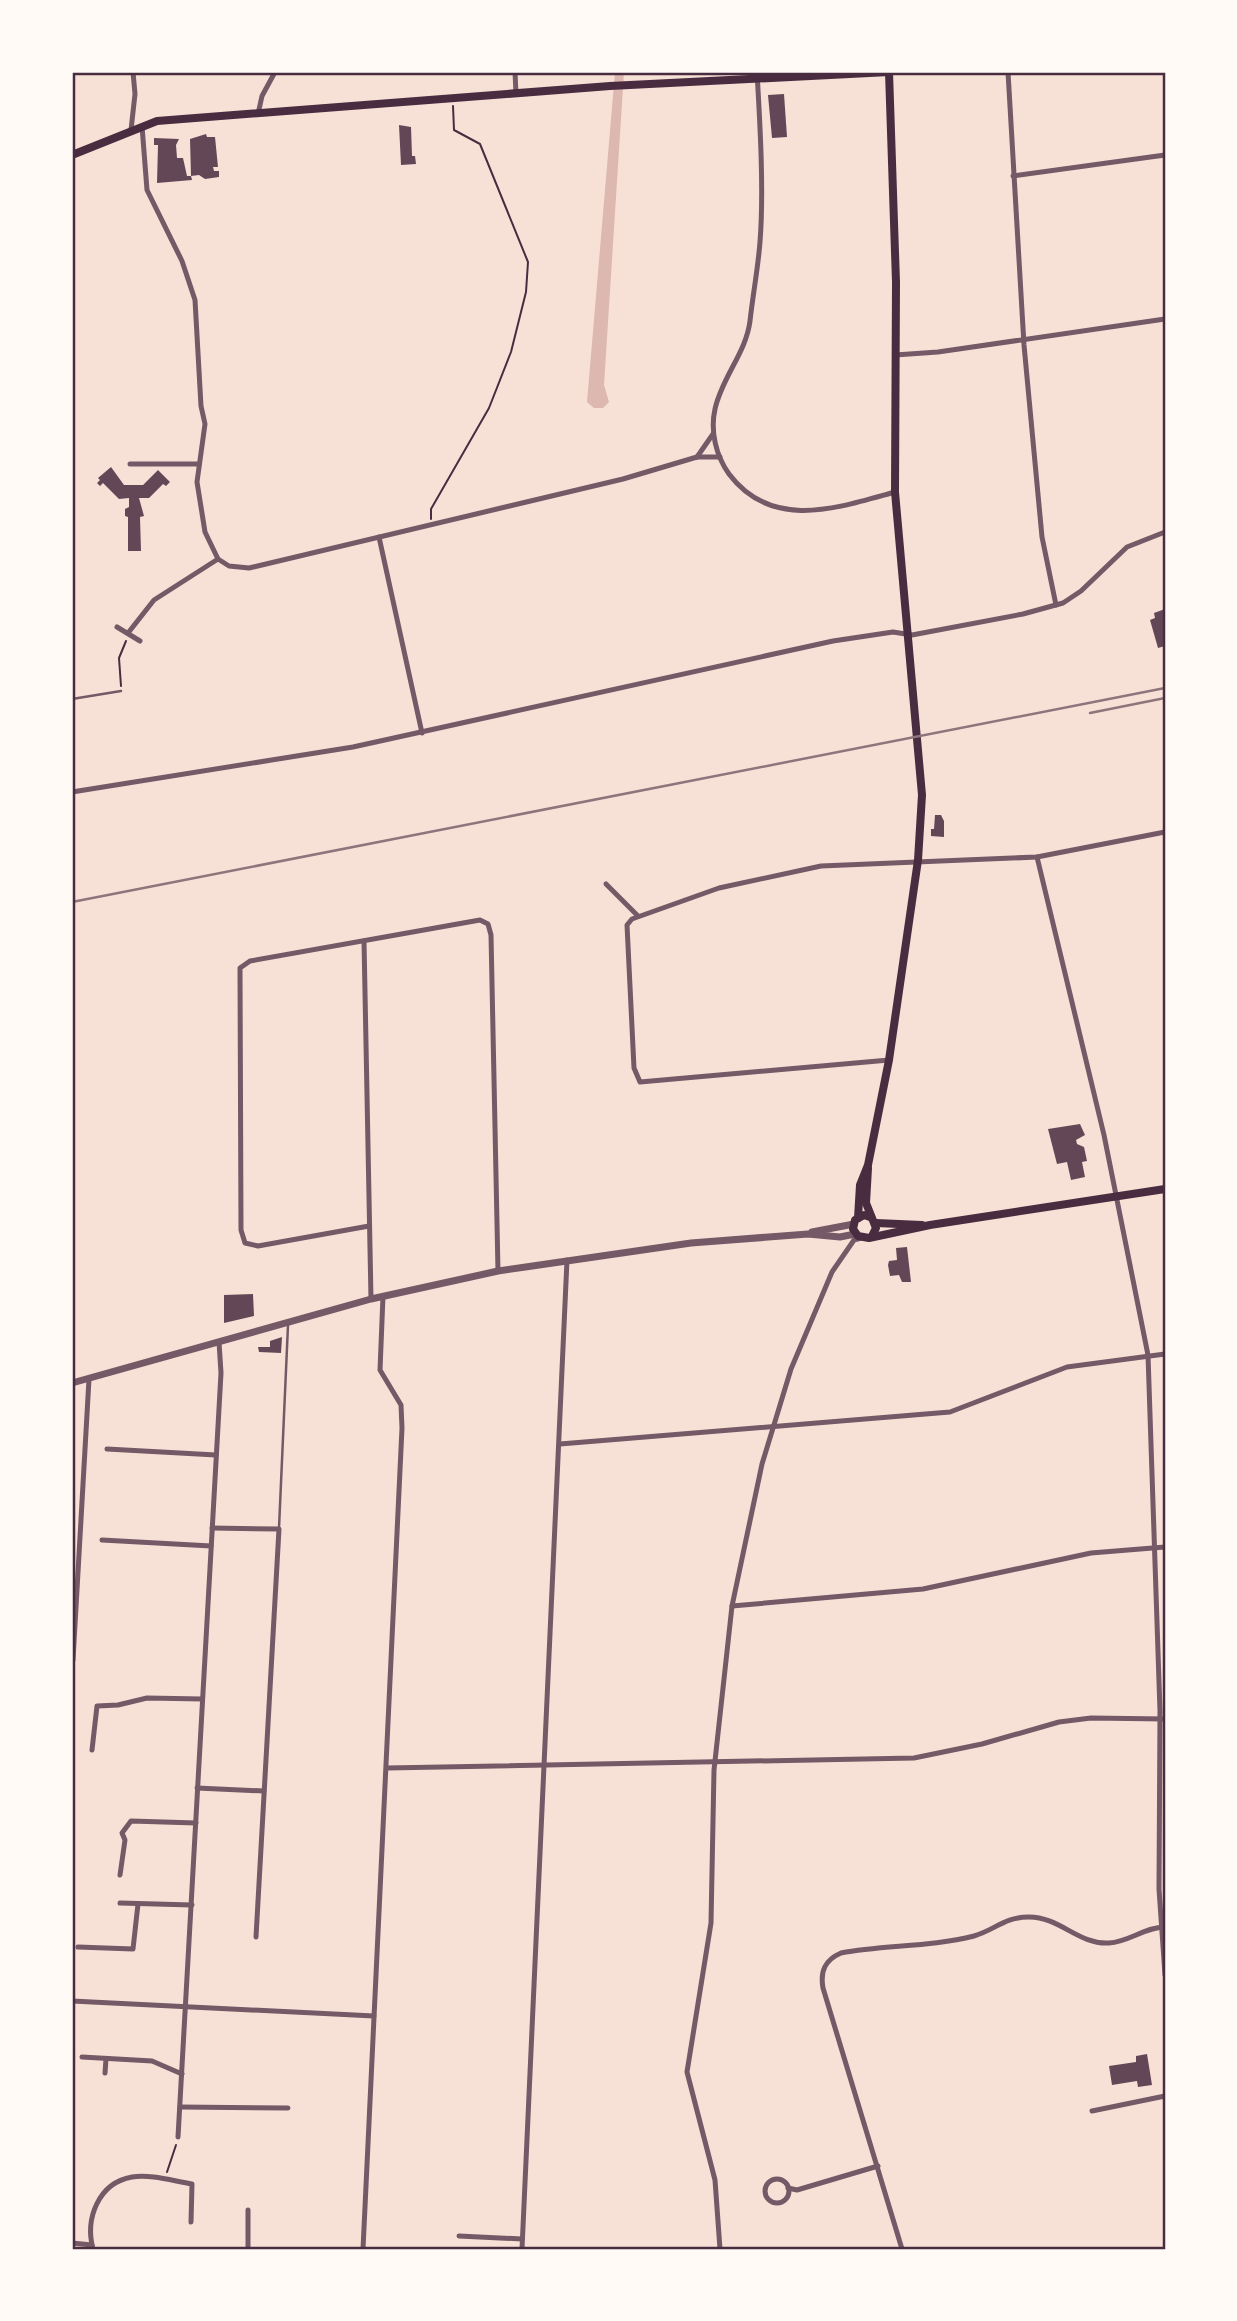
<svg xmlns="http://www.w3.org/2000/svg" width="1237" height="2321" font-family="'DejaVu Sans',sans-serif">
  <style>
    .water { fill: #dcb8b0 }
    .building { fill: #644757 }
    .lines { fill: none; stroke-linecap: round; stroke-linejoin: round }
    .path { stroke: #4a2c40; stroke-width: 2 }
    .service { stroke: #755966; stroke-width: 2.5 }
    .minor { stroke: #755966; stroke-width: 5 }
    .tertiary { stroke: #755966; stroke-width: 7 }
    .secondary { stroke: #4a2c40; stroke-width: 8 }
    .rail { stroke: #8f747c; stroke-width: 2.5 }
    .neatline { fill: none; stroke: #4a2c40; stroke-width: 2.5 }
  </style>
  <rect width="100%" height="100%" fill="#f7e1d7"/>
  <polygon class="water" points="615,72 624,72 604,385 609,402 603,408 594,408 587,402"/>
  <g class="building">
    <polygon points="784,94 787,137 772,138 768,95"/>
    <polygon points="399,125 411,127 412,156 415,156 416,164 401,165"/>
    <polygon points="206,134 207,137 215,137 218,167 213,167 214,171 219,171 219,177 205,179 199,175 191,176 192,180 157,183 158,145 154,145 154,138 179,139 176,145 177,158 183,158 187,176 191,176 190,139"/>
    <polygon points="111,467 124,485 143,485 158,470 170,482 166,486 163,484 149,498 139,498 144,516 140,517 141,551 128,551 128,517 125,516 125,509 129,507 129,498 119,499 103,483 100,486 97,483 100,480 98,478"/>
    <polygon points="1165,609 1165,646 1158,648 1150,620 1155,618 1154,613"/>
    <polygon points="935,815 941,815 944,821 944,837 931,836 931,829 934,829"/>
    <polygon points="1080,1124 1085,1135 1076,1140 1077,1144 1084,1147 1087,1161 1082,1162 1085,1177 1071,1180 1067,1162 1057,1164 1048,1129"/>
    <polygon points="907,1247 911,1282 902,1282 899,1275 890,1276 888,1265 889,1261 897,1260 896,1248"/>
    <polygon points="253,1294 254,1316 224,1323 224,1295"/>
    <polygon points="282,1337 281,1353 259,1352 258,1347 270,1347 270,1341"/>
    <polygon points="1147,2054 1152,2085 1138,2087 1137,2081 1112,2085 1109,2066 1136,2062 1136,2056"/>
  </g>
  <g class="lines">
    <g class="path">
      <polyline points="431,519 431,509 489,408 511,352 526,292 528,262 480,144 454,130 453,106"/>
      <polyline points="121,686 119,658 126,641"/>
      <polyline points="167,2172 176,2145"/>
    </g>
    <g class="service">
      <polyline points="72,699 121,691"/>
      <polyline points="279,1528 288,1325"/>
      <polyline points="72,1702 73,1660"/>
    </g>
    <g class="minor">
      <polyline points="515,72 516,94"/>
      <path d="M757,72C760,123 764,191 760,242C758,268 753,294 750,321C746,353 722,377 715,409C710,431 716,456 729,474C772,531 837,508 895,492"/>
      <polyline points="1008,72 1024,345 1042,537 1056,605"/>
      <polyline points="258,114 262,96 275,72"/>
      <polyline points="142,126 147,190 182,261 195,300 201,406 205,424 197,482 205,532 218,559 229,566 249,568 623,479 697,457 720,457"/>
      <polyline points="131,130 135,94 133,72"/>
      <polyline points="1013,176 1165,155"/>
      <polyline points="895,355 938,352 1165,319"/>
      <polyline points="697,457 713,434"/>
      <polyline points="130,464 199,464"/>
      <polyline points="379,537 422,733"/>
      <polyline points="117,627 140,641"/>
      <polyline points="128,633 154,600 218,559"/>
      <polyline points="72,792 353,747 833,641 893,632 912,635 1023,614 1063,603 1081,591 1127,547 1165,532"/>
      <polyline points="1037,857 1104,1135 1148,1355 1160,1711 1159,1889 1165,1975"/>
      <polyline points="606,884 638,916"/>
      <polyline points="364,941 371,1299"/>
      <polyline points="889,1060 640,1082 634,1068 627,925 632,919 719,888 821,866 1037,857 1165,832"/>
      <polyline points="369,1226 258,1246 245,1243 241,1230 240,968 250,961 480,920 488,924 491,935 498,1271"/>
      <polyline points="560,1444 950,1412 1067,1367 1165,1354"/>
      <polyline points="107,1449 216,1455"/>
      <polyline points="212,1528 279,1529 256,1937"/>
      <polyline points="102,1540 211,1546"/>
      <polyline points="732,1606 923,1589 1091,1553 1165,1547"/>
      <polyline points="73,1660 89,1379"/>
      <polyline points="92,1750 97,1706 118,1705 147,1698 202,1699"/>
      <polyline points="387,1768 914,1758 982,1744 1059,1722 1091,1718 1165,1719"/>
      <polyline points="197,1788 264,1791"/>
      <polyline points="120,1875 125,1840 122,1833 131,1821 196,1823"/>
      <polyline points="120,1903 192,1905"/>
      <polyline points="78,1947 133,1949 138,1904"/>
      <polyline points="72,2001 374,2016"/>
      <polyline points="82,2057 152,2061 182,2074"/>
      <polyline points="105,2073 106,2059"/>
      <polyline points="180,2107 288,2108"/>
      <polyline points="1092,2111 1165,2096"/>
      <polyline points="178,2137 221,1373 219,1342"/>
      <circle cx="777" cy="2191" r="12"/>
      <polyline points="788,2188 797,2190 878,2166"/>
      <polyline points="248,2210 248,2249"/>
      <polyline points="459,2236 522,2239"/>
      <polyline points="72,2243 92,2245"/>
      <path d="M93,2249C85,2219 98,2183 132,2177C151,2174 173,2181 192,2184L191,2222"/>
      <polyline points="363,2249 402,1428 401,1405 380,1370 383,1296"/>
      <polyline points="522,2249 567,1260"/>
      <polyline points="720,2249 715,2180 687,2072 711,1923 714,1770 732,1606 762,1464 791,1369 832,1272 854,1240 861,1238"/>
      <path d="M902,2249L823,1988C820,1971 825,1960 841,1953C884,1945 931,1947 974,1936C995,1930 1004,1917 1029,1917C1060,1917 1079,1945 1109,1943C1129,1942 1145,1927 1165,1927"/>
    </g>
    <g class="tertiary">
      <polyline points="812,1232 854,1224"/>
      <polyline points="72,1383 371,1299 498,1271 691,1243 808,1234 840,1237 855,1234"/>
    </g>
    <g class="secondary">
      <polyline points="72,155 157,121 610,86 889,72 896,282 895,492 922,795 918,860 889,1060 868,1165 860,1185 858,1218"/>
      <polyline points="868,1168 866,1203 876,1228 872,1236"/>
      <polyline points="870,1217 864,1215 855,1220 853,1229 858,1236 869,1238 930,1225 1165,1189"/>
      <polyline points="876,1223 922,1225"/>
    </g>
    <g class="rail">
      <polyline points="1090,713 1165,698"/>
      <polyline points="72,902 1165,688"/>
    </g>
  </g>
  <rect width="1237" height="2321" fill="none" stroke="#fffaf5" stroke-width="147"/>
  <rect x="74" y="74" width="1090" height="2174" class="neatline"/>
</svg>
